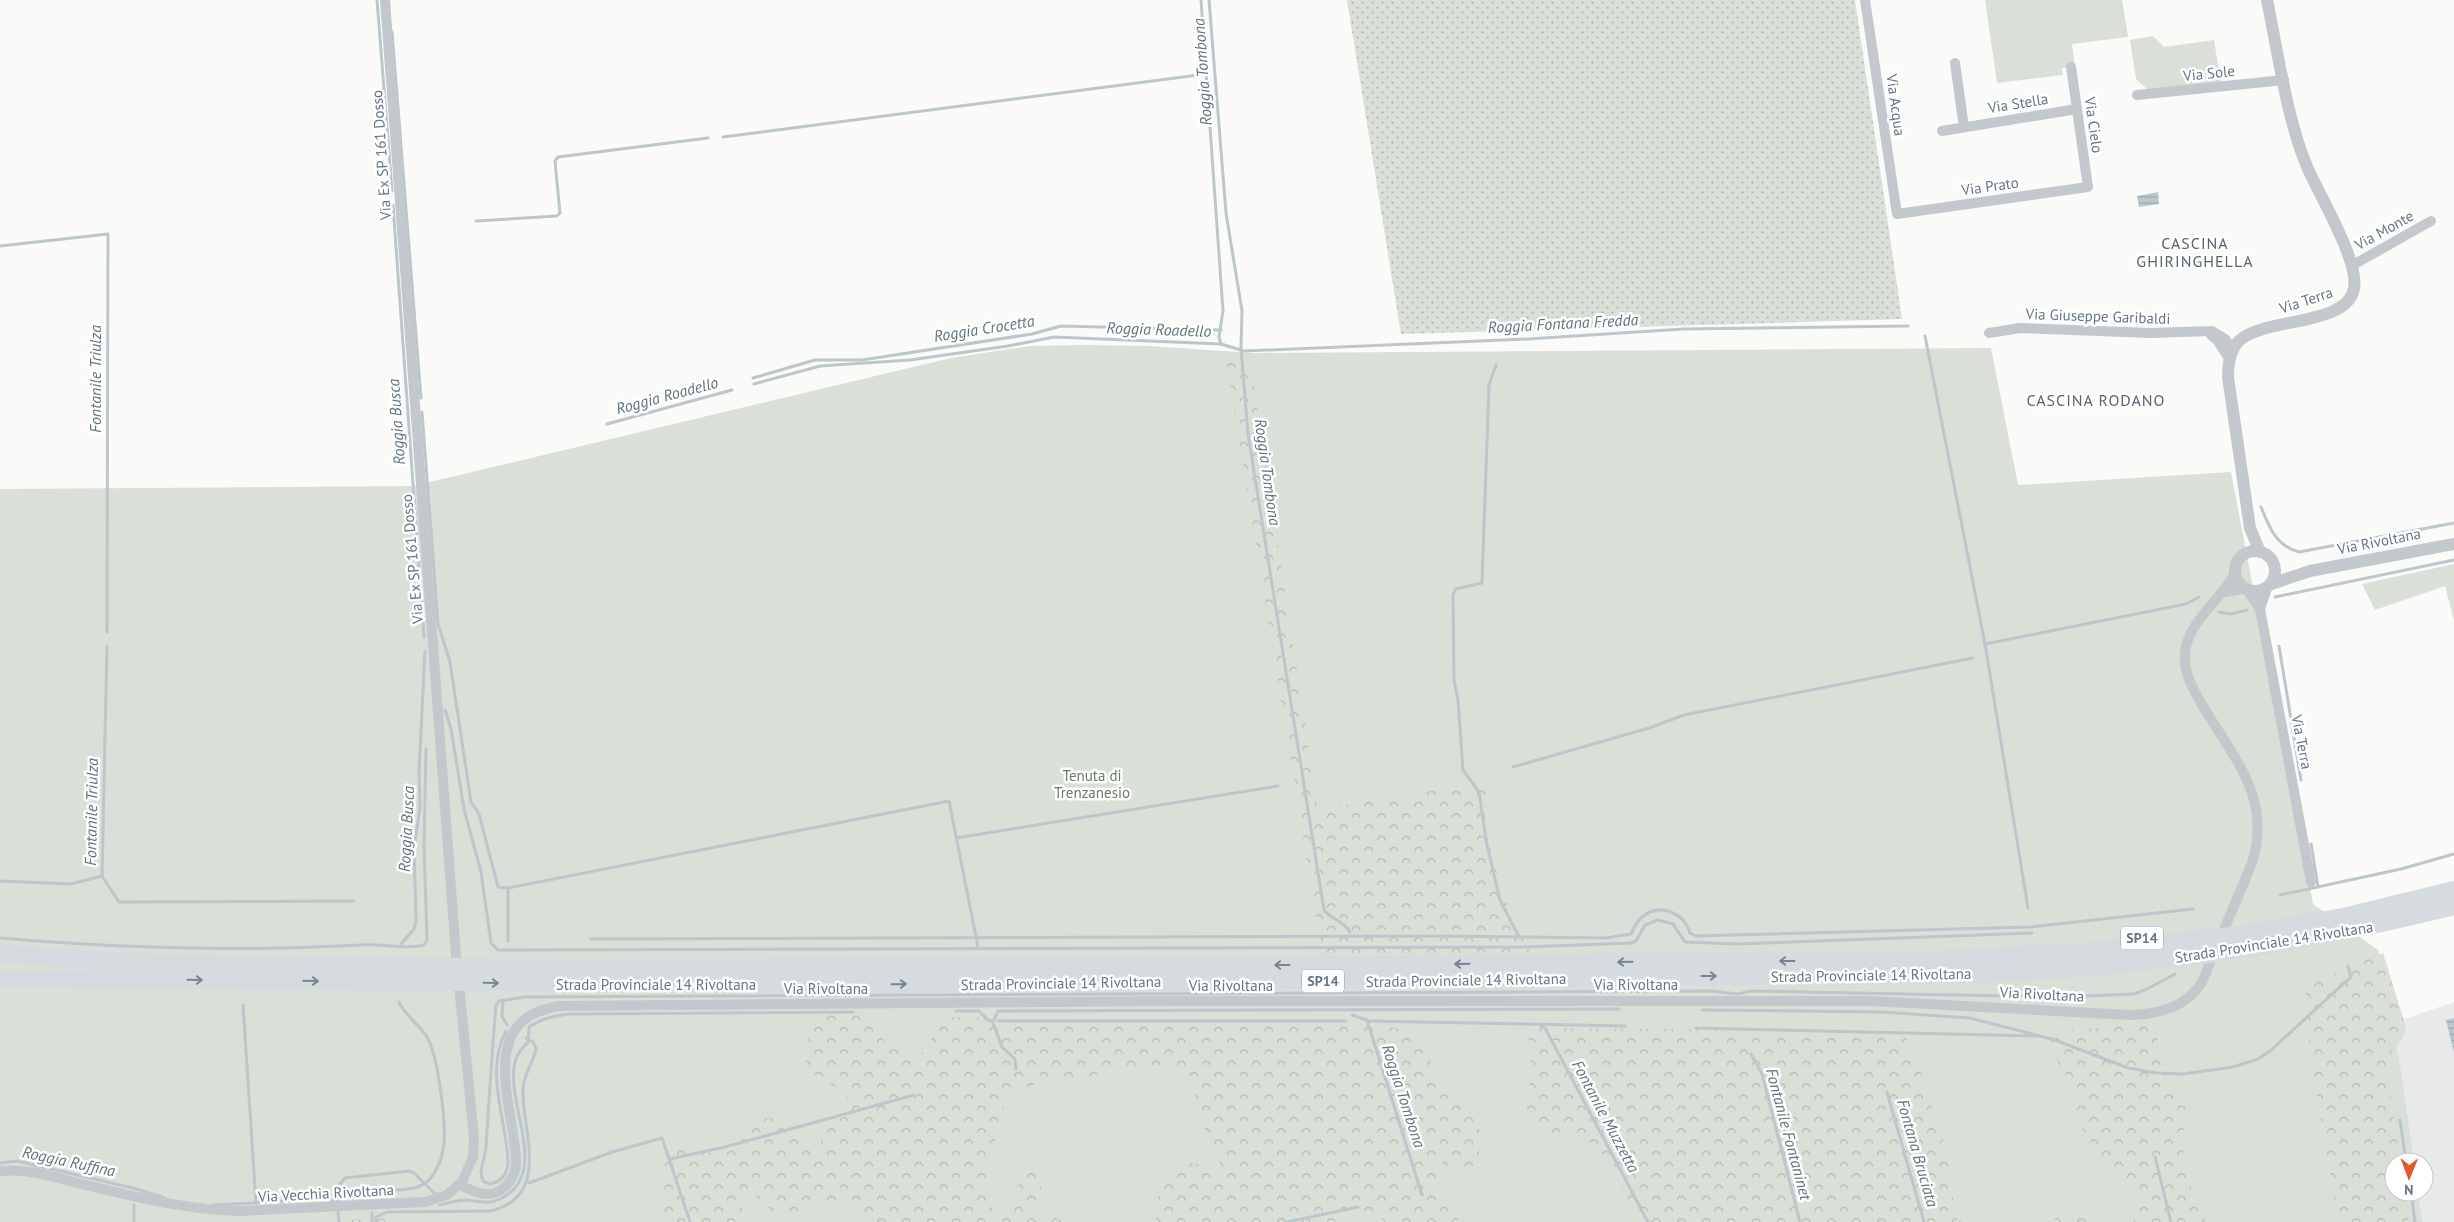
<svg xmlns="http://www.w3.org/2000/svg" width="2454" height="1222" font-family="'PT Sans',sans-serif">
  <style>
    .built { fill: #e8e9e9 }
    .green { fill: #dadfd7 }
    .forest { fill: url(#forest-crowns) }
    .garden { fill: url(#garden-dots) }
    .water { fill: url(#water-rules) }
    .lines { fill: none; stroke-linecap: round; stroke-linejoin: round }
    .stream { stroke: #bbc7cb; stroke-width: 3 }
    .minor { stroke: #c3c8cc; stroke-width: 10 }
    .tertiary { stroke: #c3c8cc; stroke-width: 12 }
    .trunk { stroke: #d6dbdf; stroke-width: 18 }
    .oneway { stroke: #768591 }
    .labels { text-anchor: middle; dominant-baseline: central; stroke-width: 5; stroke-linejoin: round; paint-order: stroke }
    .shield { fill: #fff; stroke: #939fa8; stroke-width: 1 }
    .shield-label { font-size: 14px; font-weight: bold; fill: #657683 }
    .street-label { font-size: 15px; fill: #657683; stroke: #fff }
    .park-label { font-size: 15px; fill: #687a64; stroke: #fff }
    .water-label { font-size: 16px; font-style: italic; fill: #60757c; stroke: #fff }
    .neighbourhood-label { font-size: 16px; letter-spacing: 1px; fill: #57646e; stroke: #fff }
  </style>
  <defs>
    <pattern id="forest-crowns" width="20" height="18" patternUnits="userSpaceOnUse" patternTransform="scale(1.25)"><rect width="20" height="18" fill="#dadfd7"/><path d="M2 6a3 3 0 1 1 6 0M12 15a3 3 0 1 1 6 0" fill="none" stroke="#b4b9b4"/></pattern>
    <pattern id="garden-dots" width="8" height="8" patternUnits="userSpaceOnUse" patternTransform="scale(1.25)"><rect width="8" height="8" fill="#dadfd7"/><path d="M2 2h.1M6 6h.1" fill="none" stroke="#b4b9b4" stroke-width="1.8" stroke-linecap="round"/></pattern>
    <pattern id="water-rules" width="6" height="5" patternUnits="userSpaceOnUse" patternTransform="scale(1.25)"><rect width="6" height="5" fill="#bbc7cb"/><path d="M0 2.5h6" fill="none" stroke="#9ca6aa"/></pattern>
  </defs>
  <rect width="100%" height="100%" fill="#fafaf8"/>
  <polygon class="built" points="2454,1002 2454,1222 2419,1222 2414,1192 2424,1192 2424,1162 2410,1162 2390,1024"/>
  <g class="green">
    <polygon points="1985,0 2122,0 2128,37 2072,44 2075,67 2062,68 2063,75 1997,83"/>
    <polygon points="2153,36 2164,47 2214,40 2221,83 2148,90 2136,79 2130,40"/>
    <polygon points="1083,345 1150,346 1252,353 1991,348 2018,485 2231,472 2313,904 2378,950 2401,1070 2414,1162 2394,1162 2394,1192 2418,1192 2422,1222 0,1222 0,489 413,486 951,358 1030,346"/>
    <polygon points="2454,564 2454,621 2445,586 2375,610 2362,584"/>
  </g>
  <g class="forest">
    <path d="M1249,356L1318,809L1488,782C1483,838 1501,904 1530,952L1322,955L1226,358Z"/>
    <path d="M2383,953L2406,1027C2404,1045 2386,1049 2386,1067L2400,1162H2394V1192H2404L2409,1222H2338L2310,1053L2305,986Z"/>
    <path d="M853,1004C864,1019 905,1075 927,1048C933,1041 933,1031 930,1022L940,1017L1413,1028C1423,1044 1428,1061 1439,1075C1461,1104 1499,1127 1472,1167L1459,1172L1441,1162H1438C1430,1184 1448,1206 1460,1222H1382V1208L1335,1222H1156C1157,1200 1158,1163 1188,1163C1198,1163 1208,1168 1219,1168L1220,1162L1203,1125L1190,1076L1182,1071L1157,1072L1120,1068L1076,1080L1036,1084L1025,1088L1007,1101L1002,1110L994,1145L987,1157L985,1186L989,1201L994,1210L1004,1212L1011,1209L1025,1165L1030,1163L1038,1166L1042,1173L1039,1211C1045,1217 1055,1216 1063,1222H877C866,1211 833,1200 818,1203C806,1206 799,1217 786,1217C771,1217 764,1198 751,1193L745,1194L742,1199L743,1222H664C660,1193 650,1140 694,1143C706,1144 716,1152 728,1152C740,1144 735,1125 752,1119C760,1117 771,1117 779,1120C790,1126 804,1162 821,1142C825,1136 828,1128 831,1121L844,1117L850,1111L847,1095C833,1081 808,1080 805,1057C802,1038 823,1025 815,1005Z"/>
    <path d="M2154,1024L2165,1069L2184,1097L2186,1112L2183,1147L2185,1170L2196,1201L2207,1222H2130C2139,1217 2139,1211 2138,1201C2120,1179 2091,1149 2080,1124C2074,1112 2079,1101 2074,1091C2064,1068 2051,1059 2050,1032Z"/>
    <path d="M1528,1028L1893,1031L1903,1035L1912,1044L1947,1151L1956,1218L1959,1221L1968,1222H1638C1626,1197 1608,1142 1577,1137C1562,1134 1544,1137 1532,1128L1527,1111L1531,1068Z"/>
    <polygon points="2066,1211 2076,1212 2103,1222 2053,1222 2058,1213"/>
    <polygon points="402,1218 402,1222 346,1222 346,1220"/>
  </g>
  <polygon class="garden" points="1347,0 1855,0 1902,319 1401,334"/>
  <g class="water">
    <polygon points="2158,192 2159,204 2139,207 2137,196"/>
    <polygon points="2454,1018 2454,1053 2446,1020"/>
  </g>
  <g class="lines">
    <g class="stream">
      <polyline points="377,0 392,191"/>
      <path d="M1209,0L1226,213L1242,311L1241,348L1248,434L1324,910C1331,919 1345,922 1350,932"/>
      <polyline points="392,32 421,398"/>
      <polyline points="723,137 1206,74"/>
      <polyline points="393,205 424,637"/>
      <polyline points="476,221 557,216 560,213 555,161 558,157 708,138"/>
      <polyline points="0,246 108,234 107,632"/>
      <polyline points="1925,336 1985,644 2028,908"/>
      <polyline points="1221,344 1244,351 1528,339 1683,329 1908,326"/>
      <polyline points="1496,365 1489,385 1482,583 1456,589 1453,594 1454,680 1458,700 1463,770 1479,792 1487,845 1500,900 1519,937"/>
      <polyline points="753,378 815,360 862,360 1032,334 1061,326 1221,330"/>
      <polyline points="754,384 820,366 910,360 1008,346 1054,337 1221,344 1219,337 1223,311 1201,0"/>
      <polyline points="422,412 438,624 450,662 471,802 479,814 498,887 508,888 949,801 978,947"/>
      <polyline points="607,424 732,390"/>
      <path d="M2261,507C2269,527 2276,546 2299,552L2454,523"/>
      <polyline points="2275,597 2454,560"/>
      <polyline points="2219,612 2231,614 2247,610"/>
      <polyline points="1985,644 2186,604 2199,597"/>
      <polyline points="2279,646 2301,780"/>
      <polyline points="445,710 451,729 464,809 481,872 491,943 498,950 1523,947 1631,943 1636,941 1645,925 1658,920 1673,924 1685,942 1737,944 2032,933"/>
      <polyline points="1513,767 1649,728 1684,715 1973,658"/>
      <polyline points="956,838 1278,786"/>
      <polyline points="2311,844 2318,887"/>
      <polyline points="102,876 119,902 354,901"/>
      <polyline points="0,881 71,884 102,876 107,646"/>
      <polyline points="2280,895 2401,869 2454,854"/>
      <path d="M0,938C119,948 241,952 360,945C381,943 404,950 424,945L427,940L424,845L426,749"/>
      <path d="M591,939L1440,936L1606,938L1631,934C1634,928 1637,921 1642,917C1660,902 1684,913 1690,933L1696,936L2030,927L2193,909"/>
      <polyline points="508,941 508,888"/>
      <polyline points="401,944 414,929 416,920 414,848 420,808 419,771 425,651"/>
      <polyline points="503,1001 502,1016 507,1025"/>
      <polyline points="243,1005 256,1203"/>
      <polyline points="1702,1010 1882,1012 1970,1018 2055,1040 2128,1068 2156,1073 2183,1074 2233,1067 2258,1059 2270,1051 2351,977 2348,966"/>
      <polyline points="956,1011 979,1011 989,1021 994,1020 998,1011 1619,1009"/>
      <polyline points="1352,1015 1367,1020 1422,1195"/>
      <polyline points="998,1021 1345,1021"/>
      <polyline points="1369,1021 1625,1026"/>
      <polyline points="993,1023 1002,1047 1015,1059 1016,1069"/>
      <polyline points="1539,1025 1545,1028 1648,1222"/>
      <polyline points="1696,1028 2038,1036"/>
      <path d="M506,1031C484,1072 507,1120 508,1163C507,1174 501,1182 490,1184L483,1181C478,1170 485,1159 486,1147C489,1100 492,1052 496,1005L499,1001L525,997L1712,991L1738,994L1751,991L2059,997L2134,994L2145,990L2175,974"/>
      <polyline points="1751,1054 1762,1074 1800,1222"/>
      <polyline points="1887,1092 1924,1222"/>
      <polyline points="2400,1120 2406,1162"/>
      <polyline points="2155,1157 2171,1222"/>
      <polyline points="670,1159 725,1147 914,1095"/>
      <polyline points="0,1163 17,1161 133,1188 165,1198"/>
      <polyline points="529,1183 612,1152 662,1138 690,1222"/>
      <polyline points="2411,1192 2415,1222"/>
      <polyline points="337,1200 337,1188 345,1178 409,1171 414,1173 435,1194"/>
      <path d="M338,1201C357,1178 416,1204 433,1175C439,1166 443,1154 444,1143C446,1121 438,1055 427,1037C421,1027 402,1012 399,1002"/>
      <polyline points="134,1205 134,1222"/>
      <polyline points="214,1205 325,1199 338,1201"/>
      <path d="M440,1205C448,1203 457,1200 466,1200C478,1201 488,1205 500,1199C562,1170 483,1075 528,1043L529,1027C542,1018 556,1015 571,1014L853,1012"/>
      <polyline points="338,1212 339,1222"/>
      <polyline points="372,1213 372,1222"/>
      <path d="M376,1222V1217L387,1212L490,1211C553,1197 521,1129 523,1088C524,1074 534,1062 536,1048L533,1042L526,1038"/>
      <polyline points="1287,1222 1358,1207"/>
    </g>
    <g class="minor">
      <polyline points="1865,0 1897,214 2088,187 2071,67"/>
      <polyline points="1955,63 1964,127"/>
      <polyline points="2137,95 2284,80"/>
      <polyline points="1942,131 2077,109"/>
      <polyline points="2353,265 2431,221"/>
      <polyline points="1989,333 2020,328 2151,333 2212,331 2225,339 2233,349"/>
      <polyline points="2211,335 2218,341 2230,360"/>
      <polyline points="2248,591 2260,609 2311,882"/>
      <polyline points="2224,592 2244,589"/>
      <polyline points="2260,609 2267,588"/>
      <path d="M0,1171C31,1168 60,1179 90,1186C140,1198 188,1210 240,1211L425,1202L447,1195L462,1182L473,1157L474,1137L456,955L385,0"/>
      <path d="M460,1185C469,1189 479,1195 489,1194C504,1193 517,1176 516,1162C515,1109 473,1018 560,1006L1171,1001H1870L2130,1015C2158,1014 2186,1008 2202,982L2252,863C2273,797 2232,756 2201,703C2191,686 2181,667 2186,646C2194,617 2220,600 2234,575"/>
    </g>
    <g class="tertiary">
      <circle cx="2255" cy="571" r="20"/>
      <path d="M2260,552L2250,528L2228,377C2228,364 2230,350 2239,341C2263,317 2348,327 2354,288C2359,261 2320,196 2308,169C2287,121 2278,52 2267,0"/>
      <polyline points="2271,584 2310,571 2454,544"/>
    </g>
    <g class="trunk">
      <polyline points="0,954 166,964 564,968 1407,965 1949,959 2082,952 2231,936 2343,917 2454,890"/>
      <path d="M0,979L877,984L1972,974C2135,969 2296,946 2454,906"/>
    </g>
  </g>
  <defs><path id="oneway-shaft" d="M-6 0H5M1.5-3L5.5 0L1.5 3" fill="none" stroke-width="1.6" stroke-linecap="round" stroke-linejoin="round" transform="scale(1.25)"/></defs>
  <g class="oneway">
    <use href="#oneway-shaft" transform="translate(1787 961) rotate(180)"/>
    <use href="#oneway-shaft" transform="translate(1625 962) rotate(179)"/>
    <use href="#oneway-shaft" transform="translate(1462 964) rotate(179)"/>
    <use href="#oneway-shaft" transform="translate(1282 965) rotate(180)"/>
    <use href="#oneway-shaft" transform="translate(1709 976)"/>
    <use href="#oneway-shaft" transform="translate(195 980) rotate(1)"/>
    <use href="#oneway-shaft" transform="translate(311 981) rotate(1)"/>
    <use href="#oneway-shaft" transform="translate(491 983) rotate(1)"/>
    <use href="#oneway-shaft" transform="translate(899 984) rotate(-1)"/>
  </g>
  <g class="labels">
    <g class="shield">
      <rect x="2121" y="926.5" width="42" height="23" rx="4"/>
      <rect x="1302" y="969.5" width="42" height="23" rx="4"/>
    </g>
    <g class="shield-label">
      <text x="2142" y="938">SP14</text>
      <text x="1323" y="981">SP14</text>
    </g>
    <g class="street-label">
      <text transform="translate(2209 73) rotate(-6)">Via Sole</text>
      <text transform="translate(2018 103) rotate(-9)">Via Stella</text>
      <text transform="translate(1896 105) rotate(82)">Via Acqua</text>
      <text transform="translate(2094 125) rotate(82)">Via Cielo</text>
      <text transform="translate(381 155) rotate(-94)">Via Ex SP 161 Dosso</text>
      <text transform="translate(1990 186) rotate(-8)">Via Prato</text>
      <text transform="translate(2384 230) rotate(-29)">Via Monte</text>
      <text transform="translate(2306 300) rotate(-18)">Via Terra</text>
      <text transform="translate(2098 316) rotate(2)">Via Giuseppe Garibaldi</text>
      <text transform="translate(2379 541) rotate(-11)">Via Rivoltana</text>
      <text transform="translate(412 559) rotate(-95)">Via Ex SP 161 Dosso</text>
      <text transform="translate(2302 742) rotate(79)">Via Terra</text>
      <text transform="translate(2274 942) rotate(-9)">Strada Provinciale 14 Rivoltana</text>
      <text transform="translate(1871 975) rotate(-1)">Strada Provinciale 14 Rivoltana</text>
      <text transform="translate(1466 980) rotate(-1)">Strada Provinciale 14 Rivoltana</text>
      <text transform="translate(1061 983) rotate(-1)">Strada Provinciale 14 Rivoltana</text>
      <text x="656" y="984">Strada Provinciale 14 Rivoltana</text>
      <text x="1636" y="984">Via Rivoltana</text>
      <text x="1231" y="985">Via Rivoltana</text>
      <text x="826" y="988">Via Rivoltana</text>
      <text transform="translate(2042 994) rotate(3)">Via Rivoltana</text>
      <text transform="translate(326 1193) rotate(-3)">Via Vecchia Rivoltana</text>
    </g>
    <g class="park-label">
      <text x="1092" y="775">Tenuta di<tspan x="1092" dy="17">Trenzanesio</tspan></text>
    </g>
    <g class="water-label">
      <text transform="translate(1202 72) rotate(-94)">Roggia Tombona</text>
      <text transform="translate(1563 323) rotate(-3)">Roggia Fontana Fredda</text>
      <text transform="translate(984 328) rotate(-9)">Roggia Crocetta</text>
      <text transform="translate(1159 329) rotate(2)">Roggia Roadello</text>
      <text transform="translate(95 379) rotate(-90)">Fontanile Triulza</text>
      <text transform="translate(667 395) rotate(-15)">Roggia Roadello</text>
      <text transform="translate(396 422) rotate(-94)">Roggia Busca</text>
      <text transform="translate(1268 472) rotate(82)">Roggia Tombona</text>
      <text transform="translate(91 812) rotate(-89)">Fontanile Triulza</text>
      <text transform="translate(406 829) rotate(-87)">Roggia Busca</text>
      <text transform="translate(1404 1096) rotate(72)">Roggia Tombona</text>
      <text transform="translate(1606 1116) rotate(62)">Fontanile Muzzetta</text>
      <text transform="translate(1789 1134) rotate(75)">Fontanile Fontaninet</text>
      <text transform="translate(1918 1153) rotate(74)">Fontana Bruciata</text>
      <text transform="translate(69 1161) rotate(12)">Roggia Ruffina</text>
    </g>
    <g class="neighbourhood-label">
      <text x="2195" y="243">CASCINA<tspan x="2195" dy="18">GHIRINGHELLA</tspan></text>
      <text x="2096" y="400">CASCINA RODANO</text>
    </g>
  </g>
  <g transform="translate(2409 1177) rotate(181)"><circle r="24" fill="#ffffff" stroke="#c1c8cd"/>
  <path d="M0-4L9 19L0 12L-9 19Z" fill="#e4572e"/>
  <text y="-8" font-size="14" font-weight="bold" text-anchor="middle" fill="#657683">N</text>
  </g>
</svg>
